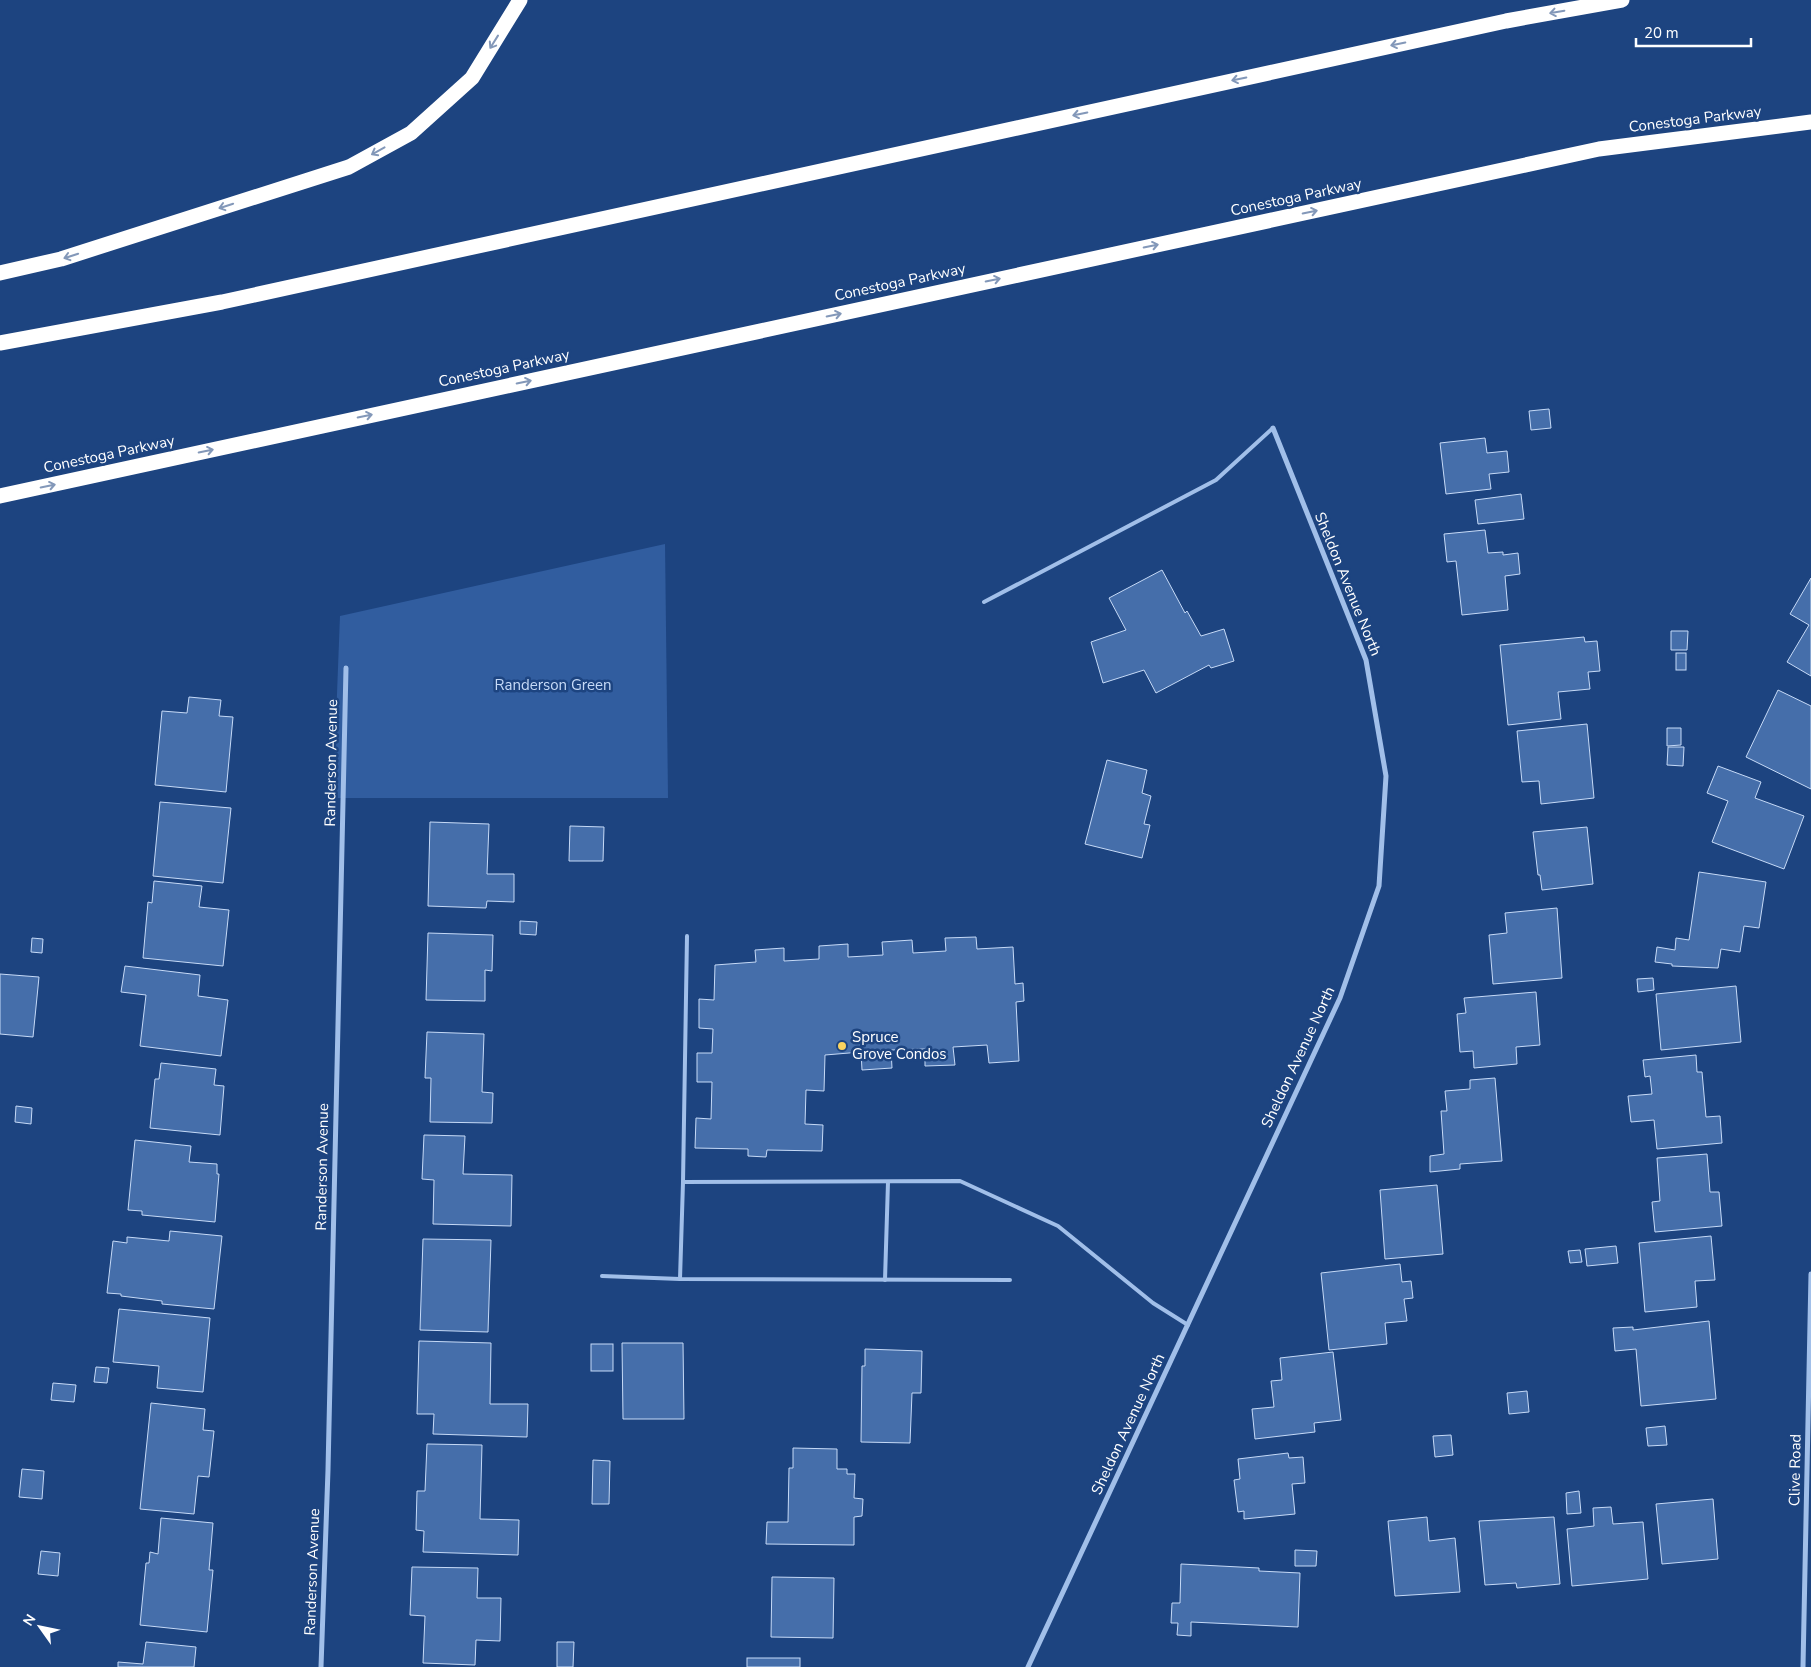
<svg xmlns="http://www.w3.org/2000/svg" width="1811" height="1667" font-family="'Nunito Sans',sans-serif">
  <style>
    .green { fill: #315d9f }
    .building { fill: #456eaa; stroke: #c6daf7 }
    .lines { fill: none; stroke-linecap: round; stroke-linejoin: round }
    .service { stroke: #a1bfe9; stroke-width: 4 }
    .minor { stroke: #a1bfe9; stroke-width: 5 }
    .motorway { stroke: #fff; stroke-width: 15 }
    .oneway { stroke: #8398b9 }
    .poi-dot { fill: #f9d360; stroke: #1d4480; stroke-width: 2 }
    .labels { text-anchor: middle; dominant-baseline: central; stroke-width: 5; stroke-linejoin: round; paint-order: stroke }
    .street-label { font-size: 15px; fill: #fff; stroke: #1d4480 }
    .park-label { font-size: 15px; fill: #c6daf7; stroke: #1d4480 }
    .poi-label { font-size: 15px; fill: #fff; stroke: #1d4480; text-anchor: start }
  </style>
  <rect width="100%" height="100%" fill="#1d4480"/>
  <polygon class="green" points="665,544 668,798 333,798 340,616"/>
  <g class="building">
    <polygon points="1549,409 1551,428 1531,430 1529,411"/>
    <polygon points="1485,438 1487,453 1507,451 1509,472 1489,474 1491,489 1446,494 1440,443"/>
    <polygon points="1521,494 1524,519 1478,524 1475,500"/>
    <polygon points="1485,530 1488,553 1503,552 1503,555 1518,553 1520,574 1505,576 1508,610 1462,615 1456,561 1447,562 1444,534"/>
    <polygon points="1162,570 1185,613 1187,611 1201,636 1224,629 1234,661 1211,668 1209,665 1156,693 1144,670 1103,683 1091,642 1126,630 1109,598"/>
    <polygon points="1811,578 1811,676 1787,662 1809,625 1790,614"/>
    <polygon points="1671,631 1688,631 1687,650 1671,650"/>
    <polygon points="1584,637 1585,642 1597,641 1600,671 1588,672 1590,689 1558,692 1561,719 1508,725 1500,645"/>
    <rect x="1676" y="653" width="10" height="17"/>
    <polygon points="1778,690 1811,706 1811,789 1746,757"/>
    <polygon points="189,697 221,700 219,716 233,717 226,792 155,785 162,711 187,713"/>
    <polygon points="1587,724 1594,798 1541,804 1539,781 1522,782 1517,731"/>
    <polygon points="1667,728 1681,728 1681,745 1667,746"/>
    <polygon points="1668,747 1684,747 1683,766 1667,765"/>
    <polygon points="1107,760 1147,770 1142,793 1151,796 1144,824 1150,825 1142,858 1085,844"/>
    <polygon points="1718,766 1761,782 1755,798 1804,816 1784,869 1712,842 1728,801 1707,793"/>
    <polygon points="160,802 231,808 223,883 153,876"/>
    <polygon points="430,822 489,824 487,874 514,874 514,902 487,901 486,908 428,906"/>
    <polygon points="570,826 604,827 603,861 569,861"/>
    <polygon points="1587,827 1593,884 1542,890 1540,875 1538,875 1533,832"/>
    <polygon points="1699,872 1766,882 1759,928 1744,926 1740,952 1721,949 1718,968 1672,966 1672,964 1655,962 1657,947 1675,950 1676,938 1689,940"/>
    <polygon points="154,881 202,886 199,907 229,910 223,966 143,958 148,902 152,903"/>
    <polygon points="1557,908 1562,978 1493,984 1489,935 1507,933 1505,913"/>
    <polygon points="520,921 537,922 536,935 520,934"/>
    <polygon points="428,933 493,935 492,971 485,970 485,1001 426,1000"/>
    <polygon points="976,937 977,949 1013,947 1015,984 1023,983 1024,1001 1016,1002 1019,1061 989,1063 987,1045 953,1047 955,1065 925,1066 925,1049 891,1050 892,1068 862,1070 861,1052 825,1055 824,1091 806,1090 805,1124 823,1125 822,1151 767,1150 766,1157 748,1156 748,1149 695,1148 696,1118 711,1119 712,1082 697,1082 697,1053 712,1053 713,1029 699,1028 699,999 714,1000 715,965 756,962 755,950 784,948 784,961 819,959 819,946 848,944 848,957 883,955 882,942 912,940 913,953 946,951 945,938"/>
    <polygon points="32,938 43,939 42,953 31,952"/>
    <polygon points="125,966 200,975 198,996 228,1000 221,1056 140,1046 146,995 121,992"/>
    <polygon points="0,974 39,977 33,1037 0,1034"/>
    <polygon points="1653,978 1654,990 1638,992 1637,979"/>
    <polygon points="1736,986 1741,1042 1661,1050 1656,994"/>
    <polygon points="1536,992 1540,1045 1516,1047 1517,1064 1474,1068 1473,1051 1460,1052 1457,1014 1466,1013 1464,998"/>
    <polygon points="427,1032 484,1034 482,1092 493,1093 492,1123 430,1122 431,1078 425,1078"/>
    <polygon points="1696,1055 1697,1072 1702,1072 1706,1117 1720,1116 1722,1143 1657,1149 1654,1120 1631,1122 1628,1096 1652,1094 1650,1076 1645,1077 1643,1060"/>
    <polygon points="161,1063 216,1069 214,1085 224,1086 220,1135 150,1128 155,1079 159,1079"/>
    <polygon points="1495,1078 1502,1161 1460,1164 1460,1169 1430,1172 1430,1156 1444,1154 1441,1111 1447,1111 1445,1091 1470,1089 1470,1080"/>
    <polygon points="16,1106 32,1108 31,1124 15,1122"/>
    <polygon points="424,1135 465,1136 463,1174 512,1175 511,1226 433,1224 434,1180 422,1179"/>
    <polygon points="135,1140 191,1146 189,1162 217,1164 217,1174 219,1174 215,1222 142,1215 142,1211 128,1210"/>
    <polygon points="1707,1154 1710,1192 1719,1192 1722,1226 1655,1232 1652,1202 1660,1201 1657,1158"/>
    <polygon points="1437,1185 1443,1254 1385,1259 1380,1190"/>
    <polygon points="170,1231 222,1236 214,1309 162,1304 162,1301 121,1296 121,1294 107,1293 113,1241 127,1243 127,1237 169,1241"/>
    <polygon points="1711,1236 1715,1280 1695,1281 1697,1307 1645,1312 1639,1243"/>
    <polygon points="423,1239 491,1240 488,1332 420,1330"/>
    <polygon points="1616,1246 1618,1263 1587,1266 1585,1249"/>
    <polygon points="1580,1250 1582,1262 1570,1263 1568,1251"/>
    <polygon points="1400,1264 1402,1282 1411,1281 1413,1298 1404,1299 1407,1321 1385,1323 1387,1344 1329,1350 1321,1273"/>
    <polygon points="119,1309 210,1318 203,1392 157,1388 159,1366 113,1362"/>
    <polygon points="1709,1321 1716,1399 1641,1406 1636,1349 1615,1351 1613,1328 1633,1327 1633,1330"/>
    <polygon points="419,1341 491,1343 490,1404 528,1404 527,1437 433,1434 434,1414 417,1414"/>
    <polygon points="622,1343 683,1343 684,1419 623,1419"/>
    <rect x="591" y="1344" width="22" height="27"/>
    <polygon points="865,1349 922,1351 921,1393 912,1393 910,1443 861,1442 862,1366 865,1366"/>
    <polygon points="1333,1352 1341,1420 1314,1423 1315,1432 1255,1439 1252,1409 1274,1407 1271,1381 1282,1380 1280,1358"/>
    <polygon points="96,1367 109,1368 107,1383 94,1382"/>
    <polygon points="53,1383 76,1385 74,1402 51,1400"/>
    <polygon points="1527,1391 1529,1412 1509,1414 1507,1393"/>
    <polygon points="151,1403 205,1409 203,1430 214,1431 209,1477 198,1476 194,1514 140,1509"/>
    <polygon points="1665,1426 1667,1445 1648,1446 1646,1428"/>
    <polygon points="1451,1435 1453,1455 1435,1457 1433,1436"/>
    <polygon points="427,1444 482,1445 480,1519 519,1520 518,1555 423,1552 424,1531 416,1530 417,1491 425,1491"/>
    <polygon points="793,1448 837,1449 837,1469 847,1469 847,1474 855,1474 854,1498 863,1499 862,1516 854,1517 854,1545 766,1544 767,1522 788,1522 789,1468 793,1468"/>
    <polygon points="1288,1453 1289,1458 1303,1457 1305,1483 1292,1484 1295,1514 1244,1519 1244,1511 1238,1512 1234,1480 1240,1479 1238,1459"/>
    <polygon points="593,1460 610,1461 609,1504 592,1504"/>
    <polygon points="22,1469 44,1471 42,1499 19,1497"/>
    <polygon points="1579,1491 1581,1513 1567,1514 1566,1493"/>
    <polygon points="1713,1499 1718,1559 1662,1564 1656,1504"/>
    <polygon points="1611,1507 1613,1524 1643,1522 1648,1579 1572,1586 1567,1529 1594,1526 1593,1508"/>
    <polygon points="1427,1517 1429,1541 1455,1538 1460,1592 1395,1596 1388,1521"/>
    <polygon points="1554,1517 1560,1584 1517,1588 1516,1583 1485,1585 1479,1521"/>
    <polygon points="161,1518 213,1523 209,1570 213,1570 207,1632 140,1625 146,1563 149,1563 150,1552 158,1554"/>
    <polygon points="1295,1550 1317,1551 1316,1566 1295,1566"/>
    <polygon points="41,1551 60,1553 58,1576 38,1574"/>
    <polygon points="1181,1564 1259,1568 1259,1571 1300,1573 1298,1627 1191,1622 1191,1636 1177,1635 1178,1623 1171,1623 1172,1603 1180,1603"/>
    <polygon points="412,1567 478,1568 477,1598 501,1598 500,1641 476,1640 475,1665 423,1663 425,1616 410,1615"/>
    <polygon points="772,1577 834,1578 833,1638 771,1637"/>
    <polygon points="146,1642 196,1647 194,1667 118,1667 118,1662 143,1664"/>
    <polygon points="557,1642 574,1642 573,1667 557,1667"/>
    <rect x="747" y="1658" width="53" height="9"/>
  </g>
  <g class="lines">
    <g class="service">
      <polyline points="984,602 1216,480 1273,428"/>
      <polyline points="683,1182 687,936"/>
      <polyline points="602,1276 680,1279"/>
      <polyline points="885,1280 888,1182"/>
      <polyline points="1010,1280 680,1279 683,1182 960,1181 1058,1226 1153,1303 1188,1325"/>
    </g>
    <g class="minor">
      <polyline points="321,1667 328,1470 346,668"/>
      <polyline points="1028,1667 1340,998 1379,886 1386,776 1366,660 1273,428"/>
      <polyline points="1803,1667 1811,1274"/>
    </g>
    <g class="motorway">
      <polyline points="0,273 61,259 349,167 411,133 472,78 520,0"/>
      <polyline points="0,343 222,302 1506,21 1622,0"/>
      <polyline points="0,496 1599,149 1811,122"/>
    </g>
  </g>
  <defs><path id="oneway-shaft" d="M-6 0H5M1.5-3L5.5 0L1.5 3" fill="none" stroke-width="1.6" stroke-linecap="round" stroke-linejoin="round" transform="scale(1.25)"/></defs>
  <g class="oneway">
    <use href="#oneway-shaft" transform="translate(1557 12) rotate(170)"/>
    <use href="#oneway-shaft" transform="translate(494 42) rotate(122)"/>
    <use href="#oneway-shaft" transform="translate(1398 44) rotate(168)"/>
    <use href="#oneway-shaft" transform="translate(1239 79) rotate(168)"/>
    <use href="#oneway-shaft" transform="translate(1080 114) rotate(168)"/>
    <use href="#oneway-shaft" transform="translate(378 151) rotate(151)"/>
    <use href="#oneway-shaft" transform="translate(226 206) rotate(162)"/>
    <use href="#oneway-shaft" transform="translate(1310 212) rotate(-12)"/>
    <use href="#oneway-shaft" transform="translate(1151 246) rotate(-12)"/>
    <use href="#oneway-shaft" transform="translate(71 256) rotate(162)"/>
    <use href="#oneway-shaft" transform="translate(993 280) rotate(-12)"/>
    <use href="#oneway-shaft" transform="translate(834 315) rotate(-12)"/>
    <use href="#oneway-shaft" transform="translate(524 382) rotate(-12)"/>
    <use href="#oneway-shaft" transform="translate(365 416) rotate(-12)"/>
    <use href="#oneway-shaft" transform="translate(206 451) rotate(-12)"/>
    <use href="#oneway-shaft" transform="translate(48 486) rotate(-12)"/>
  </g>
  <circle class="poi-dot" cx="842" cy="1046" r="5"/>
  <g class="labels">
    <g class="street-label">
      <text transform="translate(1695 119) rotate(-7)">Conestoga Parkway</text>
      <text transform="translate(1296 197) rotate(-12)">Conestoga Parkway</text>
      <text transform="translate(900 282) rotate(-12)">Conestoga Parkway</text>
      <text transform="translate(504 368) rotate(-12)">Conestoga Parkway</text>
      <text transform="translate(109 454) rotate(-12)">Conestoga Parkway</text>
      <text transform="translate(1348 584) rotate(68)">Sheldon Avenue North</text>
      <text transform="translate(331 763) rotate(-89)">Randerson Avenue</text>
      <text transform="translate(1298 1057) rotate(-65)">Sheldon Avenue North</text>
      <text transform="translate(322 1167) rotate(-89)">Randerson Avenue</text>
      <text transform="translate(1128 1424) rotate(-65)">Sheldon Avenue North</text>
      <text transform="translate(1795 1470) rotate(-89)">Clive Road</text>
      <text transform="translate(312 1572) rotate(-88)">Randerson Avenue</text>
    </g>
    <g class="park-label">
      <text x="553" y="685">Randerson Green</text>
    </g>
    <g class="poi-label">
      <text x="852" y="1037">Spruce<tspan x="852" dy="17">Grove Condos</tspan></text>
    </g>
  </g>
  <g transform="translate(40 1627) rotate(303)" stroke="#1d4480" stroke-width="4" paint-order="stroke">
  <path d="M0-4L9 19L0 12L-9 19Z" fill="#ffffff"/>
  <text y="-8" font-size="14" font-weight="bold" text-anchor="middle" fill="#ffffff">N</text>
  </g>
  <path d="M1636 38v8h115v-8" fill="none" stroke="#ffffff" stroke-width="2.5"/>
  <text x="1644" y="38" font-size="15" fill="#ffffff" stroke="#1d4480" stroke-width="4" paint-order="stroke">20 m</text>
</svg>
